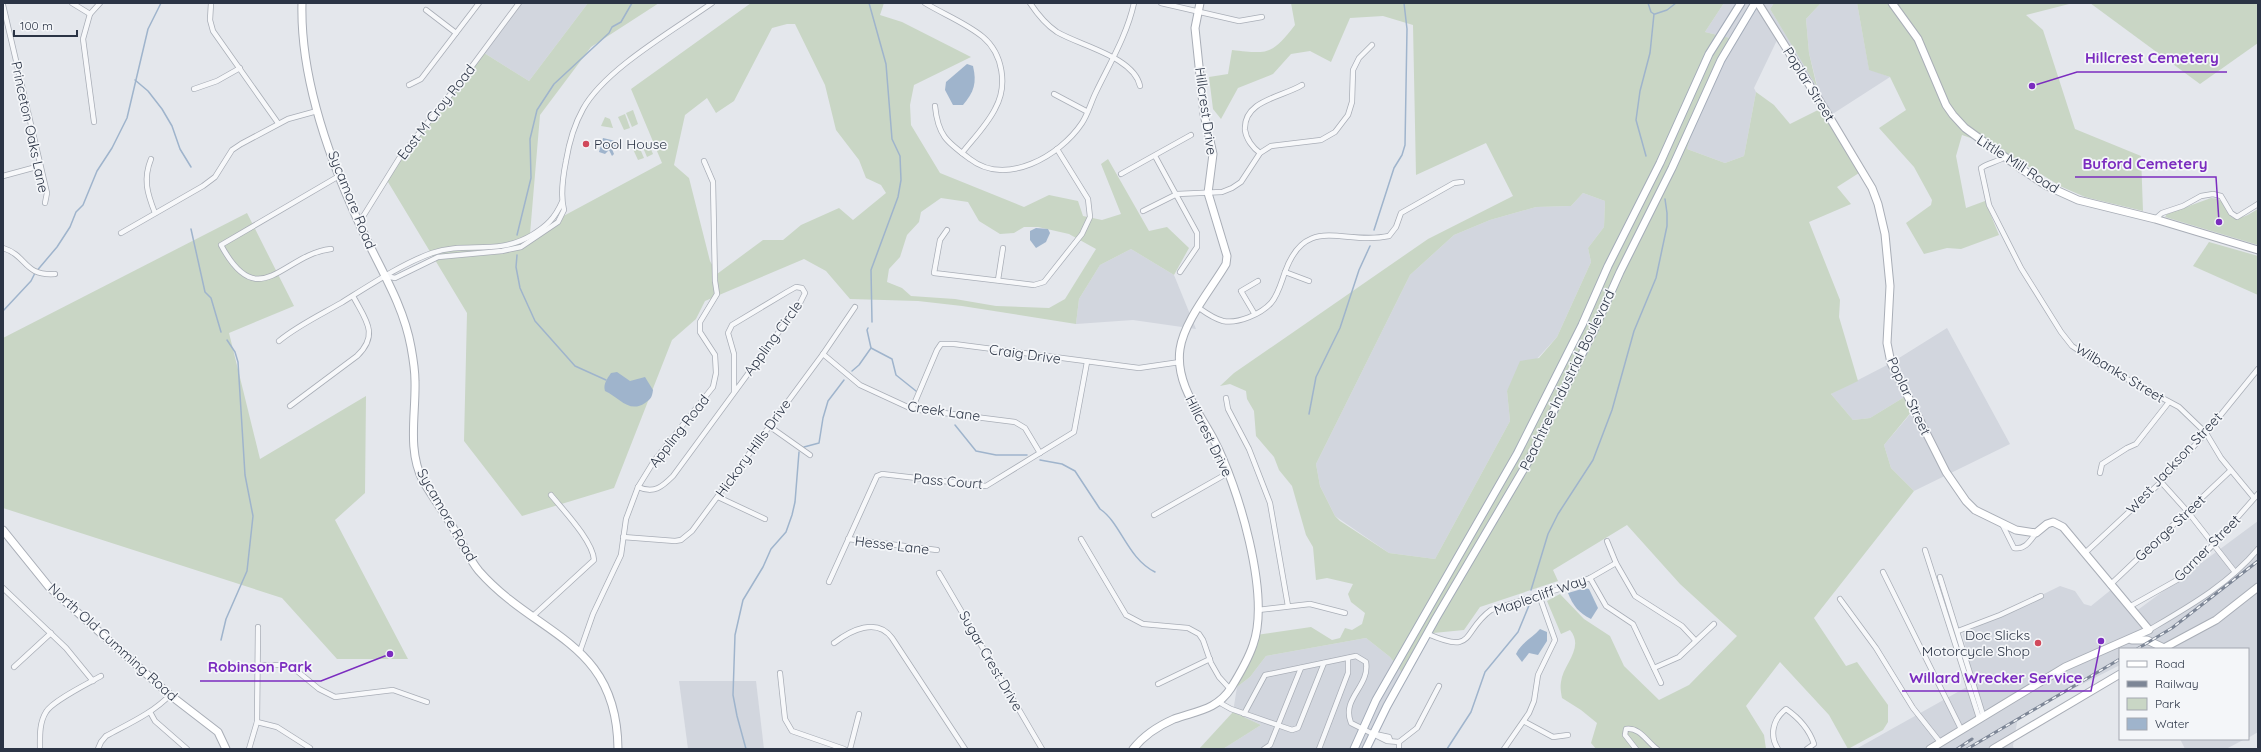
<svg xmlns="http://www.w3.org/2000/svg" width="2261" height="752" font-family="Quicksand,sans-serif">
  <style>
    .built { fill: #d2d6de }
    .green { fill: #c9d6c5; fill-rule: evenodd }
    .water { fill: #9fb4cc }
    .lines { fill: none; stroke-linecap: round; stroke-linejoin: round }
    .stream { stroke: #9fb4cc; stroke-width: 1.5 }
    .street-casing { stroke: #a9aeb7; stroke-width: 6 }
    .secondary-casing { stroke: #a9aeb7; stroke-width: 9 }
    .primary-casing { stroke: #a3abb8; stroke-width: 9 }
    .street { stroke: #f7f8fa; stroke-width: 4.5 }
    .secondary { stroke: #fff; stroke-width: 7 }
    .primary { stroke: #fff; stroke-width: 7 }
    .rail-casing { stroke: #7d8696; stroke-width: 3 }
    .rail { stroke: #f4f6f9; stroke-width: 1.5; stroke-dasharray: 4.5; stroke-linecap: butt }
    .poi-dot { fill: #d1495b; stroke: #f4f6f9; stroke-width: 1.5 }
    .labels { text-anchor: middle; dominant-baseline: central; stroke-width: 3.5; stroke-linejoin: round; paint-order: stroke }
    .street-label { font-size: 14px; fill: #2b3445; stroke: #f4f6f9 }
    .poi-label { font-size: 14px; fill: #2b3445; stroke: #f4f6f9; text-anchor: start }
    .leader { fill: none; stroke: #7b2cbf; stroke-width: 1.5 }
    .callout-dot { fill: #7b2cbf; stroke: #f4f6f9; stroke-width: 1.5 }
    .callout-label { font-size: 15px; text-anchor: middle; font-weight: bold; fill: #7b2cbf; stroke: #f4f6f9; stroke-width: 3.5; stroke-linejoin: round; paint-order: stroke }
  </style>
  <rect width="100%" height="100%" fill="#e4e7ec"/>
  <g class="built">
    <polygon points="517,3 588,3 529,81 481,51"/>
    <polygon points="1724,3 1774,3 1770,9 1817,85 1809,53 1806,19 1821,3 1857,3 1869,69 1890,77 1831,115 1779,36 1754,88 1756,92 1744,156 1725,163 1687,149 1696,118 1730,38 1705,32"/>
    <polygon points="1583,193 1605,201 1604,227 1588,248 1591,262 1557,337 1507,391 1510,421 1435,559 1389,553 1335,516 1320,486 1316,464 1410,275 1454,235 1490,220 1536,207 1571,206"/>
    <polygon points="1131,249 1174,275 1196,329 1133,320 1076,324 1079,299 1100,265"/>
    <polygon points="1947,328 2010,444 1914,491 1891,468 1884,445 1912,412 1906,396 1870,418 1853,420 1831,394 1891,363"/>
    <polygon points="2258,521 2258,732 2248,738 2248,649 2120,649 2120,665 2018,717 2013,746 2014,749 1856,749 1972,684 1963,634 1972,629 2060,586 2075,591 2084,604 2091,606 2112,589 2135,612"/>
    <polygon points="1366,638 1390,657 1406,678 1370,749 1223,749 1261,725 1233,712 1237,687 1250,677 1266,656"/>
    <polygon points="679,681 756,681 764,749 688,749"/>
    <polygon points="2180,739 2245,739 2226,749 2185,749"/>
  </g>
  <g class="green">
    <path d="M588,3H659L591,47L540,115L530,234L662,163L631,89L751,3H884L880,15L902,22L971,57L914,85L910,105L911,125L940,173L1024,207L1049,195L1078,201L1083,216L1102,220L1121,214L1101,164L1108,159L1149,231L1167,227L1189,248L1174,275L1131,249L1100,265L1079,299L1076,324L962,306L918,301L850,299L826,271L804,259L705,301L696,319L672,340L614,488L522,516L464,441L467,313L385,177L481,51L529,81ZM787,24H795L825,85L836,130L859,160L866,178L881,185L886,193L853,220L839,208L801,225L783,240H763L717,274L710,261L689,178L674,165L685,115L707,98L716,113L734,101L772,28ZM941,198L968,202L979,221L1000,234L1014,233L1024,227H1038L1069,234L1096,249L1065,299L1049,308L996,306L955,299L911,296L902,288L887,282L889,269L900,257L907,235L919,222L921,212Z"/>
    <path d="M1291,3H1724L1705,32L1730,38L1696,118L1687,149L1725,163L1744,156L1756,92L1774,105L1790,124L1820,109L1859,173L1837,187L1851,204L1809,222L1840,300L1839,317L1858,381L1831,394L1853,420L1870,418L1906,396L1912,411L1884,445L1891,468L1914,491L1814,618L1846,666L1857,662L1888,705V722L1883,730L1848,749L1829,715L1780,662L1746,706L1764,735L1766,749H1596L1591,743L1597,723L1581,710L1562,698C1561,693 1560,687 1561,682C1563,664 1585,648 1570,630L1561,634L1547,601L1560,594L1584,619L1610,636L1624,666L1659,700L1689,685L1737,636L1680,584L1627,525L1553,570L1558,581L1480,607L1464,630L1423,634L1406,678L1390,657L1366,638L1266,656L1250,677L1237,687L1256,641V635L1311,627L1332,640L1340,638L1345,628L1352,630L1362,624L1365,613L1351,602L1348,594L1353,584L1327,578L1316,580L1313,547L1306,535L1292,486L1279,470L1274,457L1256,436L1254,411L1247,399L1246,391L1230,384L1220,386L1234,373L1428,239L1513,196L1486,143L1416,175L1413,25L1383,16L1350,18L1331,62L1310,51L1291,54L1273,74L1238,88L1221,119L1213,109L1209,77L1228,74L1232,50C1268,54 1272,55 1295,25ZM1583,193L1605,201L1604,227L1588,248L1591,262L1557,337L1539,358L1520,361L1507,391L1510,421L1435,559L1389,553L1340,521L1335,516L1320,486L1316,464L1410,275L1454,235L1490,220L1536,207L1571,206Z"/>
    <polygon points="1774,3 1821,3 1806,19 1809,53 1817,87 1770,9"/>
    <polygon points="1857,3 2073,3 2026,15 2043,30 2075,129 2141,156 2143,211 2085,197 2062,187 2026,165 2027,171 1994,146 1962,135 1956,156 1966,208 1985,201 1999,235 1961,249 1947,248 1924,254 1906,223 1931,205 1932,200 1914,167 1879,128 1906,110 1890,77 1869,70"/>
    <polygon points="2090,3 2258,3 2258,43 2200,84"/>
    <polygon points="633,110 638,124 632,127 626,113"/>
    <polygon points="625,114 630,128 624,130 618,117"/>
    <polygon points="605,117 610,119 613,128 601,126"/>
    <polygon points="647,140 653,154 647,157 641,143"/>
    <polygon points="638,144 644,158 638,160 632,147"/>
    <path d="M2211,198C2236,198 2217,235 2258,209V245L2165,217L2167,214Z"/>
    <polygon points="247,213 294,306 229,333 260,459 366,396 365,493 335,520 408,659 337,659 282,598 3,508 3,338"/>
    <polygon points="2209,242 2258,256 2258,295 2193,266"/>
    <polygon points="1233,712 1261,725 1223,749 1199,749"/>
  </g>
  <g class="water">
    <path d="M967,64L973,66C977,83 974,92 963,105H953L945,90L946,82Z"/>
    <polygon points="603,138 620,142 619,147 612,149 614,154 612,156 609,150 605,154 599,152"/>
    <polygon points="1036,228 1048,229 1050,233 1046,242 1036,248 1030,240 1030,231"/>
    <path d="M617,372L630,381L645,377L653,390C652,397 651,399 645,403C629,414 619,397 605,391C603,384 607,379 611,373Z"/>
    <path d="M1585,588L1589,589L1598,608L1591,619C1579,613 1573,606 1568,593Z"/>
    <path d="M1540,629L1547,632V641L1538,655L1529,653L1522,662L1516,654C1521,643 1532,638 1540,629Z"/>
  </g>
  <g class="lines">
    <g class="stream">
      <polyline points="869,3 886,64 892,139 900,156 901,180 898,197 871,270 872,322"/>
      <polyline points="1648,3 1651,12 1654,14"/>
      <polyline points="1655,14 1667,10 1676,3"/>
      <polyline points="135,80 148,91 162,109 172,126 180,149 191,167"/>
      <polyline points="1646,156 1636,120 1640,91 1650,53 1654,14"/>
      <polyline points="191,229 205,292 211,298 221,332"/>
      <polyline points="1374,230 1394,168 1402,155 1405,145 1407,29 1404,3"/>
      <polyline points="517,235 531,178 530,139 537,110 554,84 609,33 612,27 621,22 632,3"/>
      <polyline points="517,255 516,267 520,288 535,321 575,366 606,380"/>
      <polyline points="3,311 31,281 35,273 57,247 70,227 76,212 83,205 97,171 112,148 127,118 148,29 161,3"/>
      <polyline points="871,348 892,359 896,375 916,391"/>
      <polyline points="852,371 859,365 871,348 867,330 868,328"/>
      <polyline points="1309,414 1316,377 1340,328 1359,270 1370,246"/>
      <polyline points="955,425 976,451 996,455 1027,455"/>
      <polyline points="804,447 819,443 823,418 828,401 844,380"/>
      <path d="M1040,460L1062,464L1075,471L1100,509C1121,523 1127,558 1155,572"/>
      <polyline points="1531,590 1548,534 1558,514 1593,460 1612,410 1634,331 1656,278 1667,226 1667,213 1665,199"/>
      <polyline points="221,640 226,619 247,571 253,516 245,475 238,362 235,352 227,340"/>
      <polyline points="746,749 737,716 733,695 735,635 743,600 763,567 771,549 786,532 792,515 795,502 799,452"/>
      <polyline points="1447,749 1471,712 1485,672 1518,632 1530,603"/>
    </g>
    <g class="street-casing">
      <g id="street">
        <polyline points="72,3 90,14"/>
        <polyline points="211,3 210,20 213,31 278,123"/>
        <path d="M925,3C943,14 966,23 983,37C1003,54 1008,86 995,109C987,125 973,139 962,153"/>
        <path d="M1030,3C1038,15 1045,24 1057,32C1081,46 1134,57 1140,86"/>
        <polyline points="1161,3 1239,21 1262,17"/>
        <polyline points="3,5 47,193 45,203"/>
        <polyline points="426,10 456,33"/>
        <polyline points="409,85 421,79 479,3"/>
        <polyline points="194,89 217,81 240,68"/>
        <polyline points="1054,94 1086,111"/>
        <path d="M935,106C938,136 947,142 970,159C1006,187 1060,156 1082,123C1088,114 1091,102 1096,92C1110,63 1127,35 1134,3"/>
        <polyline points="94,122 83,39 90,14 100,3"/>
        <path d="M1260,153C1253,148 1246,139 1245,130C1243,100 1283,97 1302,85"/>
        <polyline points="1155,156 1197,233 1197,247 1180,272"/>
        <path d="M2005,157C1997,162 1988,163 1981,168L1989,205L2021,268L2061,332L2072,346L2099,364L2179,407L2206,433L2221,458L2254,498"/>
        <path d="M151,159C143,179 147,193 155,213"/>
        <polyline points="1121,174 1191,135"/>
        <polyline points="3,176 40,166"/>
        <polyline points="1143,211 1177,194 1222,192 1232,188 1241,182 1260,153 1271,146 1321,140 1335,132 1348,115 1352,102 1353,70 1359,58 1372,45"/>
        <polyline points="2155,219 2162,213 2183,206 2201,196 2213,194 2221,196 2231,213 2237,217 2258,204"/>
        <polyline points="359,223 400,157 458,85 519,3"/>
        <polyline points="947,230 940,240 934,273 1034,285 1044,282 1082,234 1090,217 1088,199 1057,149"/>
        <polyline points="121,233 203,186 215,177 232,150 241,144 288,119 317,111"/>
        <path d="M3,248C28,256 23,276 55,274"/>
        <path d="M331,249C283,254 259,316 221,245L339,176"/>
        <path d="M1285,272C1306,213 1344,246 1389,236L1396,227L1401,213L1454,183L1462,182"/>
        <path d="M386,276L395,278L438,257L502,251L521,247L558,222L564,210C560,195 563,176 566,161C569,143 574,125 583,109C605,69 674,30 712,3"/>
        <polyline points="998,280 1003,248"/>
        <path d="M1199,308C1206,313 1215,319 1223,321C1238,324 1261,314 1271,303C1278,295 1281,283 1285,272L1309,281"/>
        <polyline points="1254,313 1241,291 1258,281"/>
        <path d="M279,341C297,326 320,315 341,303C367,287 403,263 432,253C466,241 497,256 532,235C547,226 555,218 562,202"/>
        <polyline points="823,354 860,385 912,409 1015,422 1025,428 1040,453"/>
        <polyline points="1226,398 1228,409 1249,449 1270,503 1288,606"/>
        <path d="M290,406L357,356C380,334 365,319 353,296"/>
        <polyline points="912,409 937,350 941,344 954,344 1139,368 1180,362"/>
        <polyline points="769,426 810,455"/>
        <polyline points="2100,473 2102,464 2127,448 2136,444 2169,402"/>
        <polyline points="2161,482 2188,512 2235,572"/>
        <path d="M638,487C654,494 662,487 673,476L800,303L805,293L802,288L796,287L787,292L732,325L728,333L734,354V392"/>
        <polyline points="718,497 765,519"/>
        <polyline points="1154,515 1228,473"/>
        <path d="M2002,524L2014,548C2025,550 2030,541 2036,533"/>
        <polyline points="623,537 675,541 681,540 692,531 823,354 855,307"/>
        <polyline points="848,539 937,550"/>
        <polyline points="1081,539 1126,615 1143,624 1188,628 1199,634 1203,640 1211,663 1219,677 1230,689"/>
        <polyline points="1607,541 1616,563 1635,596 1682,626 1695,640"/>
        <polyline points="1925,550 1979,718"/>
        <polyline points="2085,553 2161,482 2206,433 2258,369"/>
        <polyline points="1883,572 1961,729"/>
        <polyline points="939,573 1042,749"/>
        <polyline points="1940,577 1983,715"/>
        <polyline points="1590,578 1606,606 1633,624 1661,683"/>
        <polyline points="829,582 877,476 882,474 986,486 1074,432 1087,362"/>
        <polyline points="2110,585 2230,471"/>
        <polyline points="3,588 66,648 93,681"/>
        <polyline points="1840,599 1876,648 1913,708 1940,742"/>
        <polyline points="2129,607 2177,580 2214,544 2258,494"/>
        <polyline points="1258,610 1310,604 1345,613"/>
        <path d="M533,616L594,560C593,541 563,510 551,495"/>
        <path d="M2149,630C2188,607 2229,584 2258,549"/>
        <polyline points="1958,631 2000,615 2041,596"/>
        <path d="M1428,634C1476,655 1461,632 1491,610L1572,585L1590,578L1616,563"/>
        <path d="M834,643C851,630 877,617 892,638L965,749"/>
        <polyline points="580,651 593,614 621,555 626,519 638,487 654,461 713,387 716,373 715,355 700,332 700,322 717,294 715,281 713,182 704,161"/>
        <polyline points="259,665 283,665 297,671 319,689 335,697 393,690 427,702"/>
        <polyline points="14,667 51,633"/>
        <polyline points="1654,668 1679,657 1714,624"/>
        <polyline points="780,673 785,719 792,731 844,749"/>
        <polyline points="1158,684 1210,659"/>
        <polyline points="1221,701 1222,704 1231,709 1292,730 1298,728 1324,663"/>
        <polyline points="150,712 155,721 187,749"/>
        <path d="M1244,714L1265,675L1356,656L1366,662C1370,687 1341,698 1351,723L1387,741L1399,742"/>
        <polyline points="257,722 277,727 310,748"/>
        <polyline points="1525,722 1553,737 1568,735"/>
        <polyline points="1375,734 1389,737 1390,740"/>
        <polyline points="1399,742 1417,728 1439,686"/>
        <path d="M40,749C40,737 39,723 46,712C52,701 89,683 101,676"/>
        <path d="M98,749L101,742L106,736C128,724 153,713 170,695"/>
        <polyline points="249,749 257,722 258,627"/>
        <polyline points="850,749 859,714"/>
        <polyline points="1264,749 1270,745 1301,668"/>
        <polyline points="1319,749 1348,673 1348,658"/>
        <polyline points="1399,749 1399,742"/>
        <polyline points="1504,749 1529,713 1534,701 1538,675 1555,640 1539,595"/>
        <path d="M1636,749L1625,735L1626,729C1640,727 1647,742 1657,749"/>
        <path d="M1778,749C1769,735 1773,719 1786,709C1799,718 1809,729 1814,744L1807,749"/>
      </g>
    </g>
    <g class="secondary-casing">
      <g id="secondary">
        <path d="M302,3C300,75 329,158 359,223C377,264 403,302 411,347C413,358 415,370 415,381C416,414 407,450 423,481C433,498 445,514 455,531C463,544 469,559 479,571C537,637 617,640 618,749"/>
        <polyline points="1758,3 1824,108 1872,188 1878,204 1885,234 1890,286 1887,343 1891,363 1946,472 1966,501 1975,510 2016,530 2036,533 2047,524 2053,522 2063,527 2149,630 2065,667 1930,749"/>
        <polyline points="1892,3 1918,39 1946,105 1953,115 1965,128 2023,170 2047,186 2078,200 2155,219 2258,250"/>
        <polyline points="3,530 49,587 170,695 218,732 226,749"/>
        <polyline points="2132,640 2147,640 2164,648"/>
        <polyline points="2162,649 2216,620 2258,587"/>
        <path d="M1133,749C1144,735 1158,726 1174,719C1196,711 1217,710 1231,688C1239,675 1248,660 1253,645C1271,595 1238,486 1214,440C1199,412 1175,383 1180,349C1184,321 1212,288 1226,264L1227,256L1208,193L1213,154L1204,114L1195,28L1200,3"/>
        <polyline points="1993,749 2120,674"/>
      </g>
    </g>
    <g class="primary-casing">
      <g id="primary">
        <polyline points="1354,749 1376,700 1517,454 1582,325 1608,266 1660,163 1709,54 1741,3"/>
        <polyline points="1366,749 1387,706 1436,618 1529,460 1594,330 1620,272 1672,168 1721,60 1755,3"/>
      </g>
    </g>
    <use href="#street" class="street"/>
    <use href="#secondary" class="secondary"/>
    <use href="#primary" class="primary"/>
    <g class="rail-casing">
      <g id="rail">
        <polyline points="2137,649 2172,628 2258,561"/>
        <polyline points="1957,749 1972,739"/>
        <polyline points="1967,749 2120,659"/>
      </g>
    </g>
    <use href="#rail" class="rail"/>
  </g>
  <g class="poi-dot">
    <circle cx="586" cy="144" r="4"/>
    <circle cx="2038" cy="643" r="4"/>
  </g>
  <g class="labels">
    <g class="street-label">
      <text transform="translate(1809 84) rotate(58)">Poplar Street</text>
      <text transform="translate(1206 111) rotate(82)">Hillcrest Drive</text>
      <text transform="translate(436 112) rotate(-52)">East M Croy Road</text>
      <text transform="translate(30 127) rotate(78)">Princeton Oaks Lane</text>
      <text transform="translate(2018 164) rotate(33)">Little Mill Road</text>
      <text transform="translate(352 200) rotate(68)">Sycamore Road</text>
      <text transform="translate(773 338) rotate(-54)">Appling Circle</text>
      <text transform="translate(1025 354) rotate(8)">Craig Drive</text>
      <text transform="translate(2120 373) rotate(31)">Wilbanks Street</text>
      <text transform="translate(1567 380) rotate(-64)">Peachtree Industrial Boulevard</text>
      <text transform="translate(1909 396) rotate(65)">Poplar Street</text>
      <text transform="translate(944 411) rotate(8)">Creek Lane</text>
      <text transform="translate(679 431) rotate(-52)">Appling Road</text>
      <text transform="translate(1209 436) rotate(64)">Hillcrest Drive</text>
      <text transform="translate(753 448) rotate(-54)">Hickory Hills Drive</text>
      <text transform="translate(2174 463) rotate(-47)">West Jackson Street</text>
      <text transform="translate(948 481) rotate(5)">Pass Court</text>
      <text transform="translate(447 515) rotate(60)">Sycamore Road</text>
      <text transform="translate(2170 528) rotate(-43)">George Street</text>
      <text transform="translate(892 545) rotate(7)">Hesse Lane</text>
      <text transform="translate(2207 548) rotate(-45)">Garner Street</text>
      <text transform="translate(1540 595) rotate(-19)">Maplecliff Way</text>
      <text transform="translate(113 642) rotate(42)">North Old Cumming Road</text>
      <text transform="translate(991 661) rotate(60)">Sugar Crest Drive</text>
    </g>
    <g class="poi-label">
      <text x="594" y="144">Pool House</text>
      <text x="2030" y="635" text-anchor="end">Doc Slicks<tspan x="2030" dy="16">Motorcycle Shop</tspan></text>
    </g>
  </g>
  <path class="leader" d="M2032 86L2077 72H2227M2219 222L2216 177H2075M390 654L321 681H200M2101 641L2091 691H1902"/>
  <g class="callout-dot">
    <circle cx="2032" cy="86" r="4"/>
    <circle cx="2219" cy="222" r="4"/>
    <circle cx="390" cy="654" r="4"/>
    <circle cx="2101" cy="641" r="4"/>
  </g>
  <g class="callout-label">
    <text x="2152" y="63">Hillcrest Cemetery</text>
    <text x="2145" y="169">Buford Cemetery</text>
    <text x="260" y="672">Robinson Park</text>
    <text x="1996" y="683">Willard Wrecker Service</text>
  </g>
  <rect width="2261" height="752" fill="none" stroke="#2b3445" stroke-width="8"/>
  <rect x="2119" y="648" width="130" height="92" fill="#f4f6f9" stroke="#a4a8b1"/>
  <rect x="2127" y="661" width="20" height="6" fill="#ffffff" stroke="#a4a8b1"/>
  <text x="2155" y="668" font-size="12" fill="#2b3445">Road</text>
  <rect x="2127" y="681" width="20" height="6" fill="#7d8696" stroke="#a4a8b1"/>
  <text x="2155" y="688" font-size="12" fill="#2b3445">Railway</text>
  <rect x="2127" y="698" width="20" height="12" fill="#c9d6c5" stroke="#a4a8b1"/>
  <text x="2155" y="708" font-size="12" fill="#2b3445">Park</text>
  <rect x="2127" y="718" width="20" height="12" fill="#9fb4cc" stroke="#a4a8b1"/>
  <text x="2155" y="728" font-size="12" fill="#2b3445">Water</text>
  <path d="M14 30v6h63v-6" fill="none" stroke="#2b3445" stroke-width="2"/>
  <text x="20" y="30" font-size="12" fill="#2b3445" stroke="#f4f6f9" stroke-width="3" paint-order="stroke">100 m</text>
</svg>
